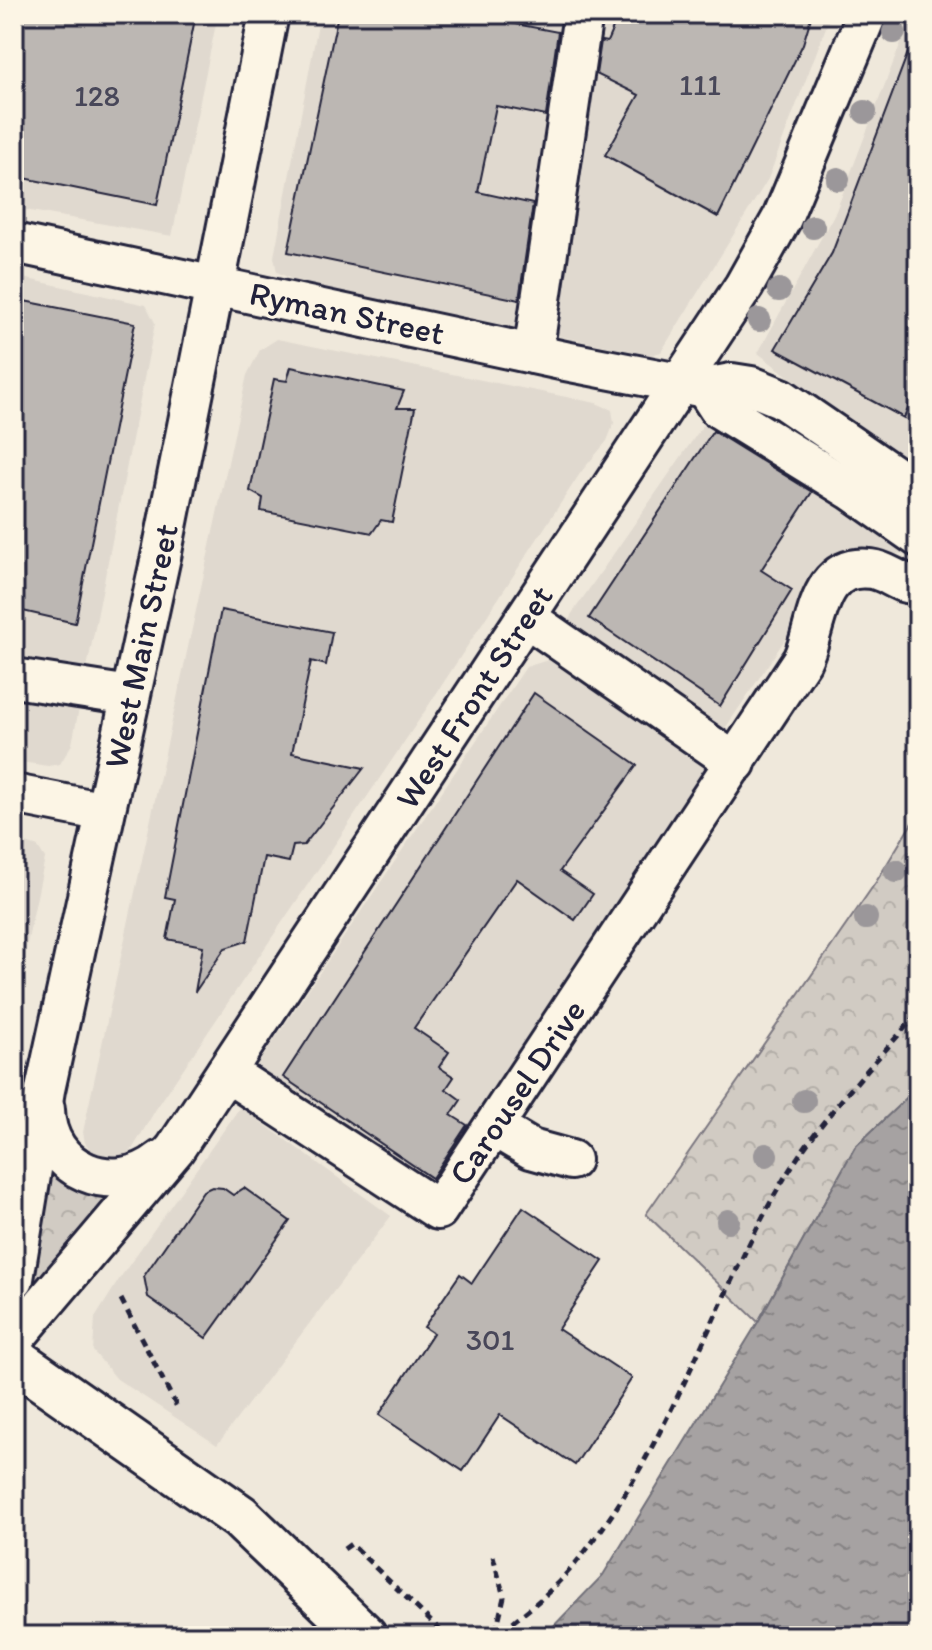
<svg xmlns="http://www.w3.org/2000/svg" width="932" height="1650" font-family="Itim,sans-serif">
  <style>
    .built { fill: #e0d9cf }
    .park { fill: url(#park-crowns); stroke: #7a767f; stroke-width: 2 }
    .water { fill: url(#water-ripples); stroke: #716f79; stroke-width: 2 }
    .building { fill: #bcb7b3; stroke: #22223b; stroke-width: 2 }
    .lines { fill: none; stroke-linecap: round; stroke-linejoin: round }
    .minor-casing { stroke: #22223b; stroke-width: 44 }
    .major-casing { stroke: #22223b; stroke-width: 50 }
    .path { stroke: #22223b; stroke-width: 5; stroke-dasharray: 8 6; stroke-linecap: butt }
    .minor { stroke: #fcf5e5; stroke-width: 38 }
    .major { stroke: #fcf5e5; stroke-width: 44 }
    .tree { fill: #9b979a }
    .labels { text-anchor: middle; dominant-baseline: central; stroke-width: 6; stroke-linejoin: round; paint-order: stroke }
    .number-label { font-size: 30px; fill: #484759 }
    .street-label { font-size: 34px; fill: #22223b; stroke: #fcf5e5 }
  </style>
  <defs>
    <pattern id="park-crowns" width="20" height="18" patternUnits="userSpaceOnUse" patternTransform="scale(2)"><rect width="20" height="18" fill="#d1cbc3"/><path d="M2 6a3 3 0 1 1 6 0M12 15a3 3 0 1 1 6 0" fill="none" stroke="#b3aea8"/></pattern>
    <pattern id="water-ripples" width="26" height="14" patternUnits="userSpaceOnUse" patternTransform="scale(2)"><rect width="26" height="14" fill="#a6a2a2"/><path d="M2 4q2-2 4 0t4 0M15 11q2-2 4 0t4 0" fill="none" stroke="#878485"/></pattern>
  </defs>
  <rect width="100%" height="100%" fill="#efe8db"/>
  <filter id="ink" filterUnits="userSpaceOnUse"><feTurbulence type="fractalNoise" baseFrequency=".0125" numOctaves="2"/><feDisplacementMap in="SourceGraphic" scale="16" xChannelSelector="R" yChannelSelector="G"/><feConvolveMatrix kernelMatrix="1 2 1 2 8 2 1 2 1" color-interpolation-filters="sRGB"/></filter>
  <g filter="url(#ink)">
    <g class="built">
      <polygon points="14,14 218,14 172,236 14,208"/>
      <polygon points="320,14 831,14 768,179 661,352 650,355 299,283 277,272 274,257"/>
      <polygon points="912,14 918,14 918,471 884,450 758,353 836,211"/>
      <polygon points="14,276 146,305 155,323 72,744 60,764 48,766 14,761"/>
      <polygon points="277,339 596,403 612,410 614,423 607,441 581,472 421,717 156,1109 130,1153 114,1158 94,1154 85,1143 83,1132 247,375 260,350"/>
      <polygon points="706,421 918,550 834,567 724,730 574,636 568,629 571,615"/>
      <polygon points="548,660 705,763 710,778 439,1191 256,1067 526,667"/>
      <polygon points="14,839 38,847 45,858 14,1006"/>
      <polygon points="240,1107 391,1216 217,1445 117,1379 93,1351 95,1318 120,1278"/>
    </g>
    <g class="park">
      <polygon points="918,813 918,1087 855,1147 758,1322 646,1214 876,882"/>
      <path d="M44,1141C67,1172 74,1193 116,1198L40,1295L18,1286Z"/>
    </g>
    <polygon class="water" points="918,1087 918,1636 544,1636 603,1575 758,1322 855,1147"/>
    <g class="building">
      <polygon points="14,14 196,14 157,205 14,176"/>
      <polygon points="338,14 485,14 484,18 558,32 546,116 496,106 478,192 533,204 519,300 288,252"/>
      <polygon points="619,14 812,14 803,44 718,217 605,155 639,95 596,74 601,41 607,42"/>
      <polygon points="915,34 918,34 918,386 904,418 775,349 832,253"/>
      <polygon points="14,299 135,323 75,623 14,609"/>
      <polygon points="291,367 404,391 397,408 415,408 392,522 381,520 372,533 261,511 263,498 250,491 274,379 287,381"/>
      <polygon points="713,431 812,492 761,570 792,590 720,706 589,618"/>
      <polygon points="221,610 332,632 326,665 311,661 292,753 364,768 304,845 293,846 289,862 264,857 247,941 225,948 195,992 203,946 167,939 175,899 165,897"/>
      <polygon points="534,693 637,765 560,871 593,894 575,920 517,879 414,1028 449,1052 439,1067 454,1077 446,1089 461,1100 451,1115 467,1125 432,1178 283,1077"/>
      <polygon points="212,1187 223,1188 233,1195 244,1188 290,1221 206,1338 148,1297 144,1276 203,1191"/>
      <polygon points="523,1207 603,1261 558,1329 632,1378 575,1465 500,1415 463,1471 379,1415 433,1333 424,1327 460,1274 472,1283"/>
    </g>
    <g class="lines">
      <g class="minor-casing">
        <g id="minor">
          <polyline points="14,243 565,361 705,388 732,383 751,386 781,398 918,492"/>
          <polyline points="533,354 583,14"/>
          <polyline points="705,388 718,408 851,490 918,537"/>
          <polyline points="527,618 736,763"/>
          <polyline points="14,678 130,696"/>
          <polyline points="14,794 105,812"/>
          <path d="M226,1072L438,1210L802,660C818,628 815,562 871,569C889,571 899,586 918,584"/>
          <path d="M45,1109C46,1171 114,1198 161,1160"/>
          <polyline points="494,1127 531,1149 571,1160"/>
          <polyline points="14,1279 45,1090 162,552 269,14"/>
          <polyline points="14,1339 175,1149 744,286 782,218 867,14"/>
        </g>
      </g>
      <g class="major-casing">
        <polyline id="major" points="14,1359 240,1517 364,1636"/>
      </g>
      <g class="path">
        <polyline points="121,1299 178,1409"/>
        <polyline points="344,1549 351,1544 446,1636"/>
        <polyline points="493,1556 504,1597 495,1635"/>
        <path d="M489,1636C500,1634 510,1624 519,1617C644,1524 702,1322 778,1189C815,1124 869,1069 918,1013"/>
      </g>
      <use href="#minor" class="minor"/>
      <use href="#major" class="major"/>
    </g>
    <g class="tree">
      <circle cx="894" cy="32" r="12"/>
      <circle cx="865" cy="112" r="12"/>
      <circle cx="838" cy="179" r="12"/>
      <circle cx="813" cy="227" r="12"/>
      <circle cx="779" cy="290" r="12"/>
      <circle cx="759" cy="320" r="12"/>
      <circle cx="896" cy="871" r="12"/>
      <circle cx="866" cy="918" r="12"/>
      <circle cx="804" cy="1101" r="12"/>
      <circle cx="766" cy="1155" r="12"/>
      <circle cx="728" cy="1221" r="12"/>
    </g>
  </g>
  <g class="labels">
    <g class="number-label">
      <text x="700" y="84">111</text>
      <text x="97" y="95">128</text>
      <text x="490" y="1339">301</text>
    </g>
    <g class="street-label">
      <text transform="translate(347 313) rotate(12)">Ryman Street</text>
      <text transform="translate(141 646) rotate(-78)">West Main Street</text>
      <text transform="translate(474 697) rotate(-57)">West Front Street</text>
      <text transform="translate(517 1092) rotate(-56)">Carousel Drive</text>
    </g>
  </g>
  <rect width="932" height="1650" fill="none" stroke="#fcf5e5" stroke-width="48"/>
  <rect x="24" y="24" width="884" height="1602" fill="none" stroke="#22223b" stroke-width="3" filter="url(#ink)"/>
</svg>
